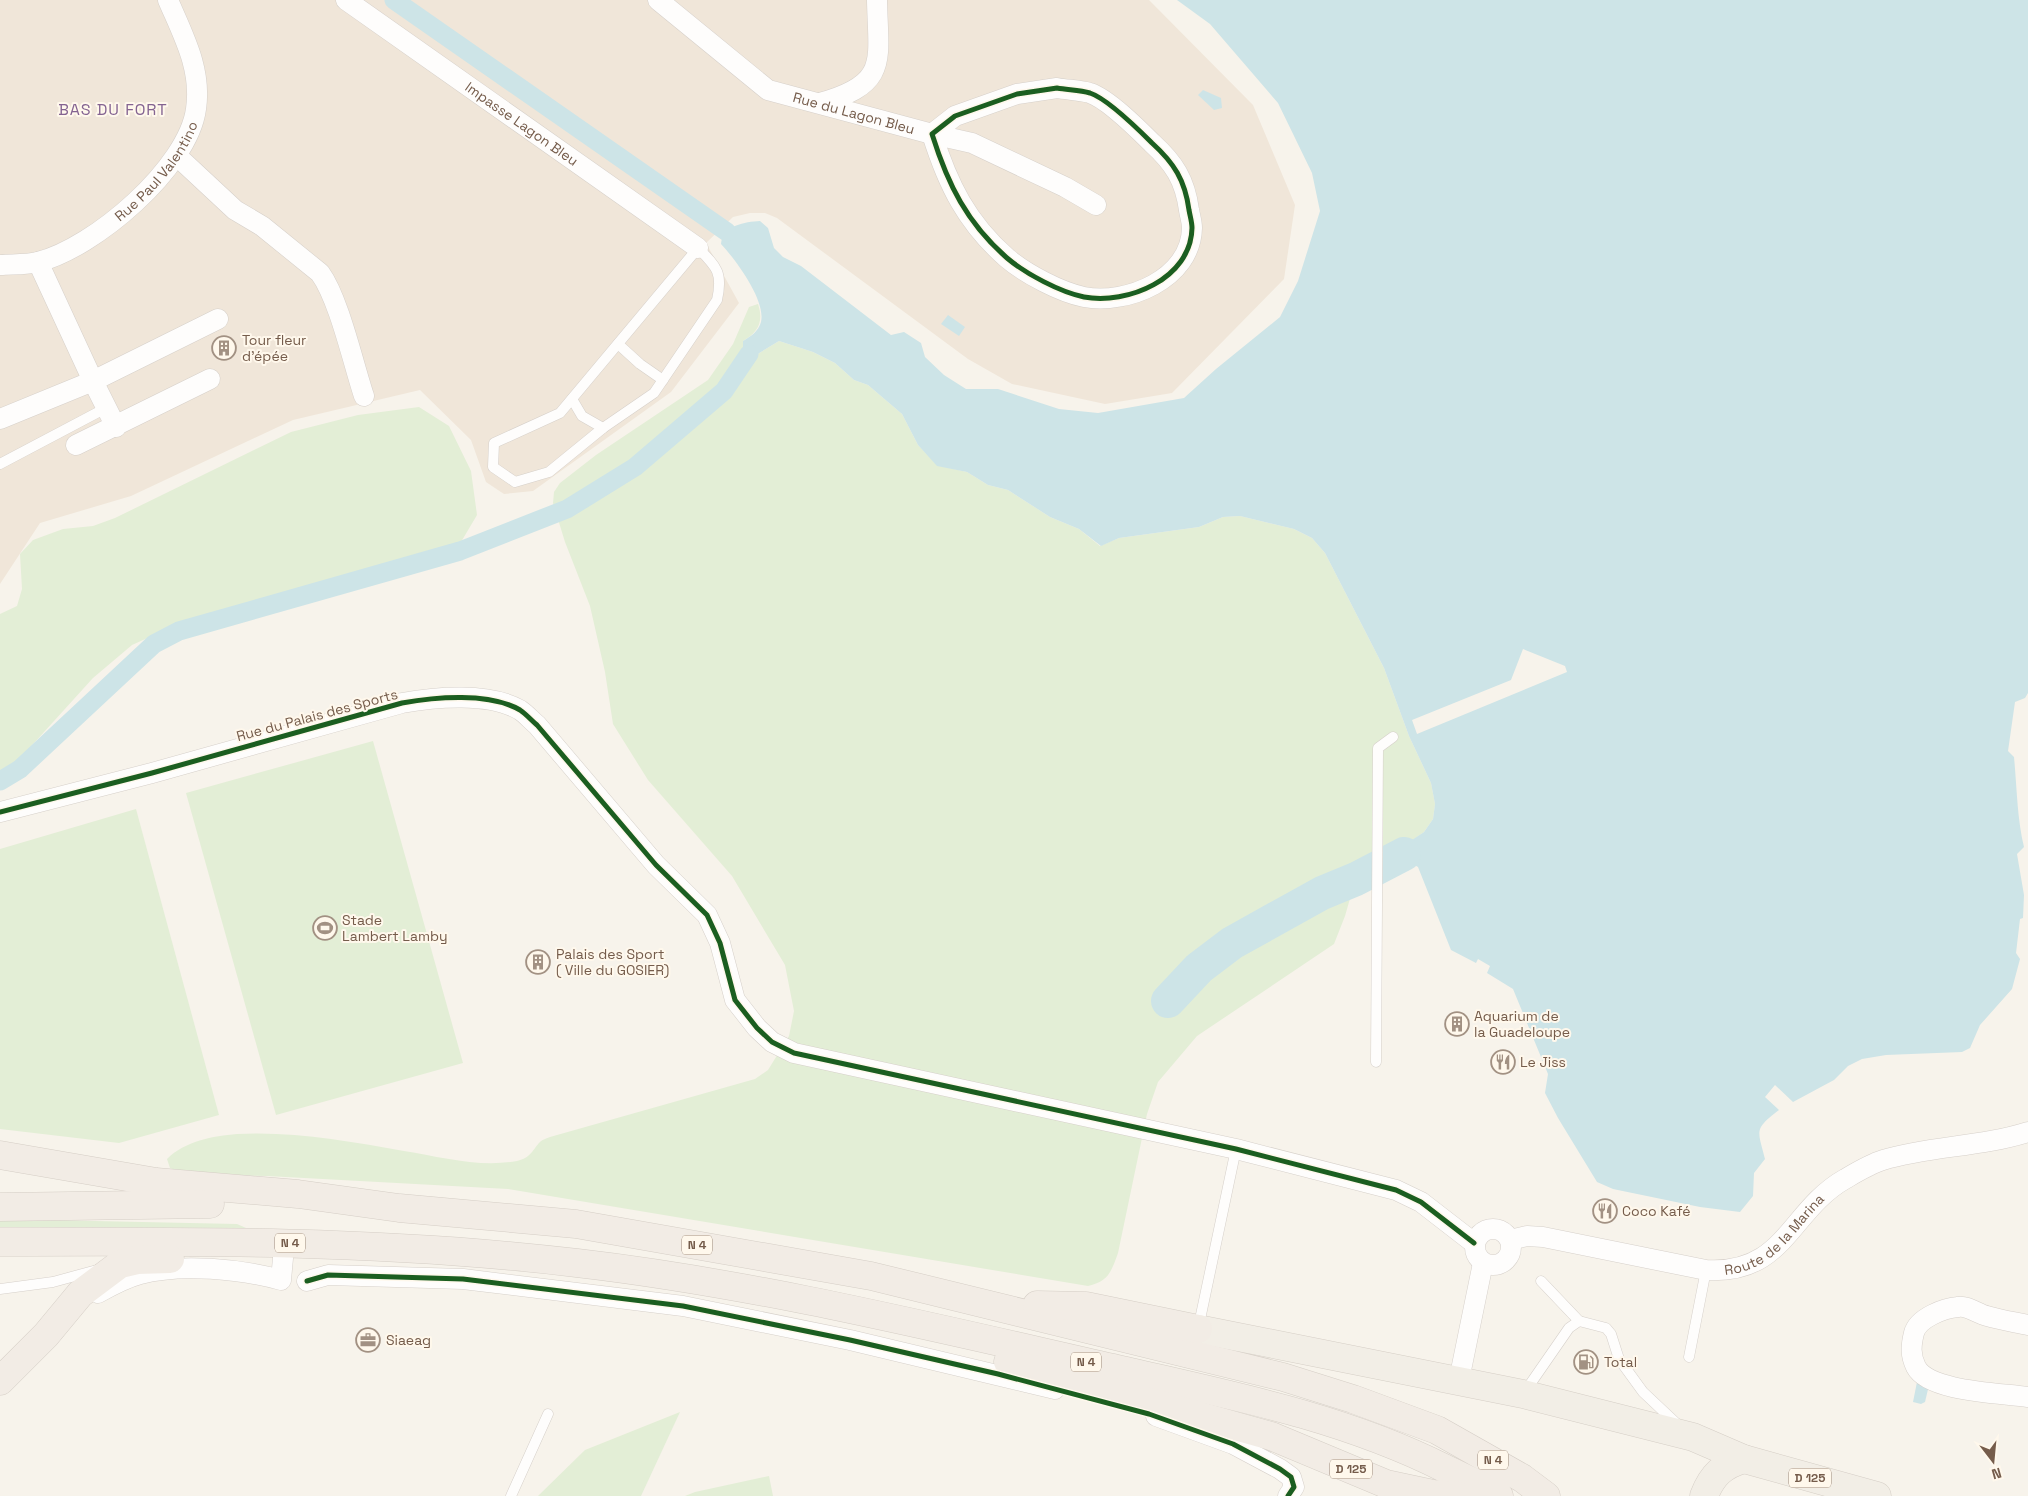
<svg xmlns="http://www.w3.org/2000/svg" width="2028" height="1496" font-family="'Space Grotesk',sans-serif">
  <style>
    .residential { fill: #f0e6d9 }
    .green { fill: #e3eed6 }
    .water { fill: #cde4e7 }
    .pier { fill: #f7f3eb }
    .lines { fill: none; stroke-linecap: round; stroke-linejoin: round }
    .canal { stroke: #cde4e7; stroke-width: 19 }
    .river { stroke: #cde4e7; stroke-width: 34 }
    .service-casing { stroke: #d6d0ca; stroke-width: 11 }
    .minor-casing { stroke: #d6d0ca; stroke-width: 21 }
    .primary-casing { stroke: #d5cec6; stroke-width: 29 }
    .trunk-casing { stroke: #d5cec6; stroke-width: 29 }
    .service { stroke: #fefdfc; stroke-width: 10 }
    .minor { stroke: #fefdfc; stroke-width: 20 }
    .primary { stroke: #f2eee6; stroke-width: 28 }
    .trunk { stroke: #f2ece5; stroke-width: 28 }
    .cycleway-casing { stroke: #fff8ec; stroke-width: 8 }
    .cycleway { stroke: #1b5e20; stroke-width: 5 }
    .labels { text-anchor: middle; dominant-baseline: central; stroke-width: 4; stroke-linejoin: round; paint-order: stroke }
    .shield { fill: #fff8ec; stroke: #9e8b7b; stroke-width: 1 }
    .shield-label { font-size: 12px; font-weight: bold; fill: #755c4b }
    .street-label { font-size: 14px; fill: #755c4b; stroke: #fff8ec }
    .poi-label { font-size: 14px; fill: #755c4b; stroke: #fff8ec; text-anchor: start }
    .quarter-label { font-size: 16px; letter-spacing: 1px; fill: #846391; stroke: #fff8ec }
  </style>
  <rect width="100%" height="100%" fill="#f7f3eb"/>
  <polygon class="residential" points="0,0 1149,0 1253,105 1295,205 1284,279 1172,393 1105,404 1012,384 968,359 777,218 765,213 750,213 733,217 706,243 739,303 671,392 533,491 504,494 486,482 471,440 420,390 293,420 131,496 40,523 0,584"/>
  <g class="green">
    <path d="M758,304C764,322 758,332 743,341L756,355L779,341L813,352L835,363L854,380L868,385L902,414L918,445L937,465L967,472L988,485L1008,490L1050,517L1079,529L1100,546L1119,538L1199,527L1223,517L1240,516L1294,529L1312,538L1325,553L1384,668L1409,736L1431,783L1435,804L1433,819L1424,832L1410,842L1364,863L1357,874L1345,916L1334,944L1197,1036L1158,1082L1147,1114L1118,1253C1111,1272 1109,1281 1088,1286L508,1189L267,1176L188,1175L170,1168L167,1159C185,1141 213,1136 237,1134C294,1131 348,1141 404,1151C441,1157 480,1168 517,1161C531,1158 533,1149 540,1142C542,1140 547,1138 550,1137L755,1079L768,1070L789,1036L794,1011L785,965L732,876L648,780L613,724L605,672L590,606L565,542L553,503L554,492L560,483L596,455L708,380L733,344L749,307Z"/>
    <polygon points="419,407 449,426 471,471 477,515 461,542 438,555 163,631 132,645 93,678 15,764 0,771 0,614 17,606 22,589 20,554 33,540 63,529 93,526 115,518 291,432 358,415"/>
    <polygon points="373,741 463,1063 276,1115 186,793"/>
    <polygon points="136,809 219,1115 119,1143 0,1129 0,849"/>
    <polygon points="0,1219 237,1224 246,1228 0,1227"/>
    <polygon points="680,1412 641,1496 538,1496 585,1450"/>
    <polygon points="769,1476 773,1496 685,1496 695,1492"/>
  </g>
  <g class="water">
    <path d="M1177,0H2028V693L2025,698L2015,702L2008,751L2014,757C2017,788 2017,818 2024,847L2017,854L2024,895L2023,918L2020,919L2016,953L2020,959L2012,989L1980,1025L1970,1048L1962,1052L1886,1055L1862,1059L1848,1066L1834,1080L1793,1102L1775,1085L1765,1097L1779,1110C1753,1130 1758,1130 1765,1159L1754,1173L1753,1196L1740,1212L1700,1207L1613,1189L1597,1182L1558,1118L1545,1093L1548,1074L1513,989L1487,973L1490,966L1478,959L1476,963L1451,950L1418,867L1411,863H1405L1403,846L1424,832L1433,819L1435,804L1431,783L1409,736L1384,668L1325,553L1312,538L1294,529L1240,516L1223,517L1199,527L1119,538L1101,546L1079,529L1050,517L1008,490L988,485L967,472L937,466L918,445L902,414L868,385L854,380L835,363L813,352L779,341L756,355L743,351V341C751,336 758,332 761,322C766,300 735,259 721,244C723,225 745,222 760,221L768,228L774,248L783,257L801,266L891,335L904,332L921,343L925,357L944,375L966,389H998L1059,409L1098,413L1184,398L1216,369L1280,317L1298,281L1320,211L1312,173L1278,103L1210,24Z"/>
    <polygon points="1203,90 1221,98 1222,108 1214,110 1198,95"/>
    <polygon points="948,315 965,327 959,336 941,324"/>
    <polygon points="1917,1382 1929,1385 1925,1402 1921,1404 1913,1402"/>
  </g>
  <polygon class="pier" points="1523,649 1565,666 1567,672 1417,734 1412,720 1511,680"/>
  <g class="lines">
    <g class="canal">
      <polyline points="394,0 727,232"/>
      <polyline points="0,781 20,769 154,644 179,631 460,551 567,509 635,467 724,391 749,354"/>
    </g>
    <polyline class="river" points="1168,1001 1199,968 1232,943 1322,893 1356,879 1404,854"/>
    <g class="service-casing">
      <g id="service">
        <path d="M698,248C717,267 723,273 717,300L654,393L603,428L549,472L515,482L493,467L494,443L560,413Z"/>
        <polyline points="618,344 640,364 663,380"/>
        <polyline points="572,399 582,416 603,428"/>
        <polyline points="0,464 106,408"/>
        <polyline points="1376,1062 1378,748 1393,737"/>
        <polyline points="1541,1281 1579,1321 1606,1328 1611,1334 1619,1359 1643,1392 1677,1424"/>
        <polyline points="0,1289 53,1282 97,1270"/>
        <polyline points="1198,1329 1236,1149"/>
        <polyline points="1689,1357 1706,1270"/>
        <polyline points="1524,1393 1569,1328 1579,1321"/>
        <polyline points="511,1496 548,1414"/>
      </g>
    </g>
    <g class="minor-casing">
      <g id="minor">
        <path id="s1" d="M346,0L698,248"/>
        <path id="s2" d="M658,0L768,90L932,134L972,143L1065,187L1096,205"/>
        <path d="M1057,88C1068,90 1080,90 1090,93C1108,99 1138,129 1152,143C1174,163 1185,180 1189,210C1190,216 1192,222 1192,228C1191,279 1127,305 1084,297C1060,292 1026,274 1007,258C967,223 948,185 932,134L955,116L1017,94Z"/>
        <path d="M820,103C890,84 878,60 877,0"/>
        <path d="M177,156L235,210L262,226L320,273C339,299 353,363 364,396"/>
        <polyline points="38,262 93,381 116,427"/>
        <path id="s3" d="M0,265C12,264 26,265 38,262C94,248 188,168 196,109C202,69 183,35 168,0"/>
        <polyline points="0,419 93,381 218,319"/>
        <polyline points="76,445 210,379"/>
        <path d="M0,812L152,773L402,703C435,697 489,692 520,710C526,714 531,720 537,725L656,865L707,915L720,943L735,1000L757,1028L772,1042L794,1053L1236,1149L1396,1190L1421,1202L1474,1243"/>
        <circle cx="1493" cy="1247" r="18"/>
        <path id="s4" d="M1510,1240L1527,1236L1543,1237L1706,1270C1785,1275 1789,1211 1845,1179C1857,1172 1870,1164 1883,1160C1930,1146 1981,1147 2028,1132"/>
        <polyline points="307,1281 328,1275 463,1279 683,1306 850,1340 1055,1389"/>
        <path d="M98,1293C112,1285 125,1278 140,1274C181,1263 241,1269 281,1280L283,1258"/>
        <path d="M2028,1325C2014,1322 2000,1320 1987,1316C1978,1314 1967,1305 1958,1307C1944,1308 1918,1318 1914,1333C1911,1345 1910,1355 1916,1367C1929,1392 2002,1393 2028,1397"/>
        <polyline points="1459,1380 1483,1263"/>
        <polyline points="1156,1416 1233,1444 1280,1469 1291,1477 1294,1487 1288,1496"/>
      </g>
    </g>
    <g class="primary-casing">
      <g id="primary">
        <polyline points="1198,1329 1523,1394 1693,1437 1744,1459 1877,1496"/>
        <path d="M1704,1496C1712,1475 1723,1465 1744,1459"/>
      </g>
    </g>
    <g class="trunk-casing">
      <g id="trunk">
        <polyline points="0,1155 156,1182 298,1194 399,1208 576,1224 871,1276 1283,1377 1353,1399 1437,1430 1522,1478 1546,1496"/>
        <polyline points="0,1207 210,1204"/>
        <path d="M0,1242C193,1241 385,1240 577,1263C758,1284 936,1328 1113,1368C1225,1394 1341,1416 1444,1468C1462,1477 1482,1485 1499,1496"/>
        <polyline points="1037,1305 1086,1306 1198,1329"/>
        <polyline points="1008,1362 1271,1436 1386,1484 1433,1494 1458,1496"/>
        <polyline points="0,1381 46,1335 80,1294 120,1264 137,1260 170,1259"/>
      </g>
    </g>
    <use href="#service" class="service"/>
    <use href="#minor" class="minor"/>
    <use href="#primary" class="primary"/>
    <use href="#trunk" class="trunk"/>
    <g class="cycleway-casing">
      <g id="cycleway">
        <path d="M1057,88C1068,90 1080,90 1090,93C1108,99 1138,129 1152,143C1174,163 1185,180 1189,210C1190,216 1192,222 1192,228C1191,279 1127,305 1084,297C1060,292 1026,274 1007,258C967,223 948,185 932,134L955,116L1017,94Z"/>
        <path d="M0,812L152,773L402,703C435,697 489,692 520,710C526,714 531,720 537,725L656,865L707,915L720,943L735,1000L757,1028L772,1042L794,1053L1236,1149L1396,1190L1421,1202L1474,1243"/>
        <polyline points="307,1281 328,1275 463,1279 683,1306 850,1340 998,1374 1149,1414 1233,1444 1280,1469 1291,1477 1294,1487 1288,1496"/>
      </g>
    </g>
    <use href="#cycleway" class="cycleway"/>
  </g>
  <defs>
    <g id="building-ring" transform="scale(1.25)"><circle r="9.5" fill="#fff8ec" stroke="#a29183" stroke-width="1.5"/><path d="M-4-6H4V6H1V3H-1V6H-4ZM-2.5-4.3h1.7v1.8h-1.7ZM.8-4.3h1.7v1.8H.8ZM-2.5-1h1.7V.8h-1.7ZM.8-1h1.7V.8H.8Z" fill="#a29183"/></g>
    <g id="stadium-ring" transform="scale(1.25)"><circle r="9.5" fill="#fff8ec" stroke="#a29183" stroke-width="1.5"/><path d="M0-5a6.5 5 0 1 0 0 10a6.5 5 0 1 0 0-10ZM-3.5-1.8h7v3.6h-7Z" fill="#a29183"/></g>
    <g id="restaurant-ring" transform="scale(1.25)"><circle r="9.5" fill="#fff8ec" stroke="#a29183" stroke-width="1.5"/><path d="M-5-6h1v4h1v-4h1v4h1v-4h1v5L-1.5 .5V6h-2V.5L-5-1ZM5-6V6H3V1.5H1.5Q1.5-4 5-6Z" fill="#a29183"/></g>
    <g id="office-ring" transform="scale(1.25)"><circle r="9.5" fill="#fff8ec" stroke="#a29183" stroke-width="1.5"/><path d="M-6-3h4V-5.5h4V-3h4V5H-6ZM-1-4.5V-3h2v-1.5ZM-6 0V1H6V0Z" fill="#a29183"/></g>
    <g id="fuel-ring" transform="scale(1.25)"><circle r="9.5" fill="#fff8ec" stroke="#a29183" stroke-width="1.5"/><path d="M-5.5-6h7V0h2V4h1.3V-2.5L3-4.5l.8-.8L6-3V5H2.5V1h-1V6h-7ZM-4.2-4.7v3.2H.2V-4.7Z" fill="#a29183"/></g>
  </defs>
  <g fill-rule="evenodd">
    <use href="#building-ring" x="224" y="348"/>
    <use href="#stadium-ring" x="325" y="928"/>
    <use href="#building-ring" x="538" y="962"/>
    <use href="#building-ring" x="1457" y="1024"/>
    <use href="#restaurant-ring" x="1503" y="1062"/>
    <use href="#restaurant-ring" x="1605" y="1211"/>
    <use href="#office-ring" x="368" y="1340"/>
    <use href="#fuel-ring" x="1586" y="1362"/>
  </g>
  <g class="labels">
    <g class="shield">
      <rect x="275" y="1233.5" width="30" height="19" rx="4"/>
      <rect x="682" y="1235.5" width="30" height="19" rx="4"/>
      <rect x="1071" y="1352.5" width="30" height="19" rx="4"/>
      <rect x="1478" y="1450.5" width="30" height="19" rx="4"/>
      <rect x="1330" y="1459.5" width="42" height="19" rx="4"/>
      <rect x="1789" y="1468.5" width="42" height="19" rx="4"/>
    </g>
    <g class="shield-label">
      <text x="290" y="1243">N 4</text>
      <text x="697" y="1245">N 4</text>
      <text x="1086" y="1362">N 4</text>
      <text x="1493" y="1460">N 4</text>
      <text x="1351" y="1469">D 125</text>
      <text x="1810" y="1478">D 125</text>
    </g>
    <g class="street-label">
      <text stroke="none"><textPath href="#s2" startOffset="231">Rue du Lagon Bleu</textPath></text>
      <text stroke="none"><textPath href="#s1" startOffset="215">Impasse Lagon Bleu</textPath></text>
      <text stroke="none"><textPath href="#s3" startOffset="191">Rue Paul Valentino</textPath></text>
      <text transform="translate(317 715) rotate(-15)">Rue du Palais des Sports</text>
      <text stroke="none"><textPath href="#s4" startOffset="281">Route de la Marina</textPath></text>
    </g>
    <g class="poi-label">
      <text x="242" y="340">Tour fleur<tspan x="242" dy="16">d'épée</tspan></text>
      <text x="342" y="920">Stade<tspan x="342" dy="16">Lambert Lamby</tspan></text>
      <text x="556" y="954">Palais des Sport<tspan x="556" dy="16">( Ville du GOSIER)</tspan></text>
      <text x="1474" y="1016">Aquarium de<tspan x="1474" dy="16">la Guadeloupe</tspan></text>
      <text x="1520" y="1062">Le Jiss</text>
      <text x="1622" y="1211">Coco Kafé</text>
      <text x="386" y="1340">Siaeag</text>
      <text x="1604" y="1362">Total</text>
    </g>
    <g class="quarter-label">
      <text x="113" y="109">BAS DU FORT</text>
    </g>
  </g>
  <g transform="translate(1993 1461) rotate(164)" stroke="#fff8ec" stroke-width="4" paint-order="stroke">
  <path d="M0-4L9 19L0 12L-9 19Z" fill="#755c4b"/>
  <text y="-8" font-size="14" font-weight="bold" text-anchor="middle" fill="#755c4b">N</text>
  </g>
</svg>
